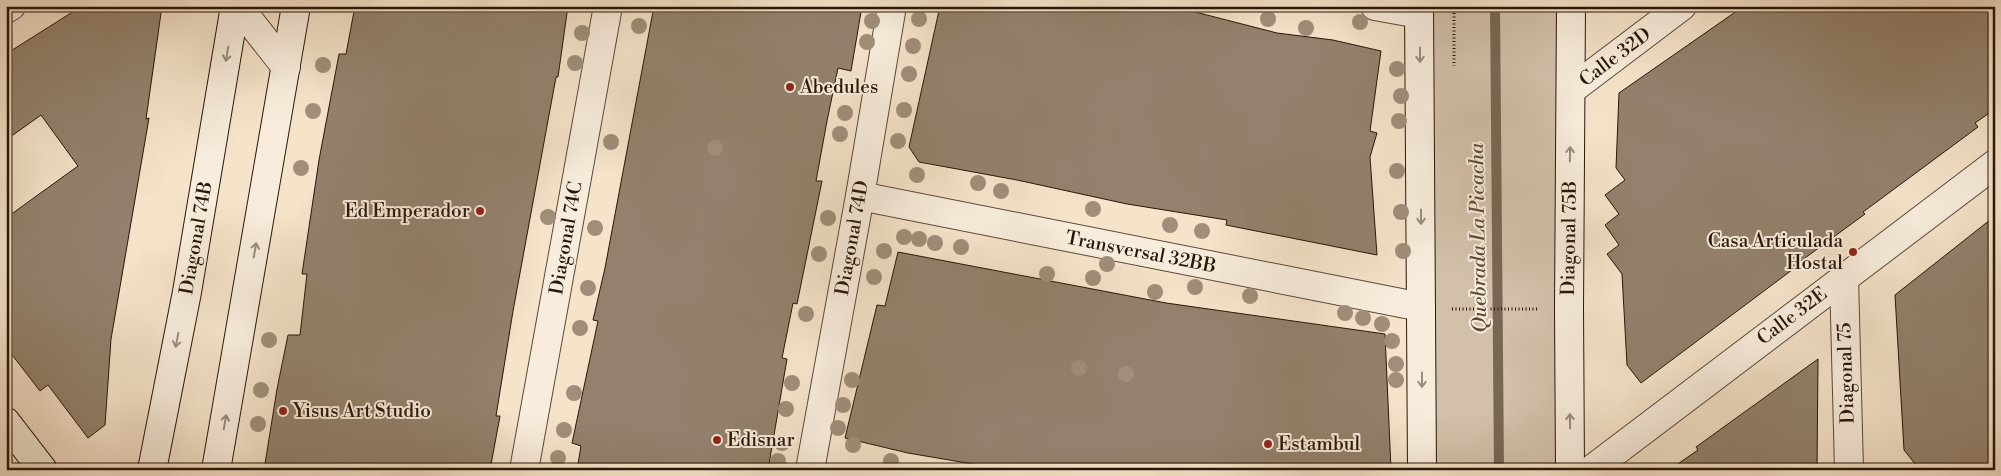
<svg xmlns="http://www.w3.org/2000/svg" width="2001" height="476" font-family="'Libre Bodoni',serif">
  <style>
    .green { fill: #d2c0a9; stroke: #7d6b58 }
    .lines { fill: none; stroke-linecap: round; stroke-linejoin: round }
    .stream { stroke: #796755; stroke-width: 10 }
    .building { fill: #93816d; stroke: #281608 }
    .street-casing { stroke: #5b4938; stroke-width: 30 }
    .secondary-casing { stroke: #281608; stroke-width: 30 }
    .path { stroke: #281608; stroke-width: 3; stroke-dasharray: 1 2.5; stroke-linecap: butt }
    .street { stroke: #f8eddd; stroke-width: 28 }
    .secondary { stroke: #f8eddd; stroke-width: 28 }
    .tree { fill: #a08e7a }
    .oneway { stroke: #9a8c7d }
    .poi-dot { fill: #8f2418; stroke: #f8eddd; stroke-width: 2 }
    .labels { text-anchor: middle; dominant-baseline: central; stroke-width: 4; stroke-linejoin: round; paint-order: stroke }
    .street-label { font-size: 19px; fill: #281608; stroke: #f8eddd }
    .poi-label { font-size: 19px; fill: #281608; stroke: #f8eddd; text-anchor: start }
    .water-label { font-size: 20px; font-style: italic; fill: #5e4c3b; stroke: #f8eddd }
  </style>
  <rect width="100%" height="100%" fill="#f5e3ca"/>
  <filter id="stains"><feTurbulence type="fractalNoise" baseFrequency=".004" numOctaves="4"/><feColorMatrix values="0 0 0 0 .2 0 0 0 0 .09 0 0 0 0 .02 0 0 0 .5 -.17"/></filter>
  <radialGradient id="worn" r=".72"><stop offset=".6" stop-color="#630" stop-opacity="0"/><stop offset="1" stop-color="#630" stop-opacity=".3"/></radialGradient>
  <polygon class="green" points="1419,6 1571,6 1570,470 1422,470"/>
  <g class="lines">
    <polyline class="stream" points="1495,6 1499,470"/>
  </g>
  <g class="building">
    <polygon points="82,6 162,6 146,119 149,118 111,339 105,425 88,438 48,385 40,391 6,347 6,218 78,166 41,115 6,140 6,54"/>
    <polygon points="355,6 568,6 558,77 556,77 513,311 496,416 500,416 490,470 264,470 277,389 288,335 300,335 307,274 302,274 319,160 339,54 346,54"/>
    <polygon points="654,6 862,6 851,71 838,68 827,121 816,181 822,181 797,304 793,303 782,358 787,359 768,470 577,470 581,446 572,443 598,321 593,320 605,268"/>
    <polygon points="940,6 1172,6 1277,33 1333,40 1381,51 1370,131 1377,133 1370,157 1377,255 1226,225 1227,220 1127,204 1017,180 919,162 909,147"/>
    <polygon points="1744,6 1995,6 1995,109 1975,123 1978,127 1863,212 1865,214 1790,269 1792,270 1641,383 1627,365 1622,274 1607,254 1619,245 1605,225 1619,214 1605,195 1625,180 1616,168 1619,93"/>
    <polygon points="1995,216 1995,470 1920,470 1904,450 1895,295"/>
    <polygon points="898,252 1166,303 1385,334 1391,470 1008,470 908,453 845,438 877,305 885,306"/>
    <polygon points="1818,359 1817,470 1669,470 1698,450 1696,447"/>
  </g>
  <g class="lines">
    <g class="street-casing">
      <g id="street">
        <polyline points="238,6 286,67"/>
        <polyline points="1375,6 1419,14"/>
        <polyline points="6,9 11,6"/>
        <polyline points="1571,90 1682,6"/>
        <polyline points="860,196 1421,307"/>
        <polyline points="1844,277 1849,470"/>
        <polyline points="524,470 608,6"/>
        <polyline points="810,470 860,196 892,6"/>
        <polyline points="1591,470 1995,164"/>
      </g>
    </g>
    <g class="secondary-casing">
      <g id="secondary">
        <polyline points="1419,6 1422,470"/>
        <polyline points="6,422 43,470"/>
        <polyline points="152,470 187,292 235,6"/>
        <polyline points="216,470 296,6"/>
        <polyline points="1570,470 1569,308 1571,6"/>
      </g>
    </g>
    <g class="path">
      <polyline points="1454,6 1454,66"/>
      <polyline points="1452,309 1538,309"/>
    </g>
    <use href="#street" class="street"/>
    <use href="#secondary" class="secondary"/>
  </g>
  <g class="tree">
    <circle cx="919" cy="19" r="8"/>
    <circle cx="1268" cy="19" r="8"/>
    <circle cx="872" cy="21" r="8"/>
    <circle cx="1360" cy="22" r="8"/>
    <circle cx="639" cy="26" r="8"/>
    <circle cx="1306" cy="28" r="8"/>
    <circle cx="582" cy="33" r="8"/>
    <circle cx="867" cy="42" r="8"/>
    <circle cx="913" cy="46" r="8"/>
    <circle cx="575" cy="63" r="8"/>
    <circle cx="323" cy="65" r="8"/>
    <circle cx="1397" cy="69" r="8"/>
    <circle cx="909" cy="74" r="8"/>
    <circle cx="1401" cy="96" r="8"/>
    <circle cx="904" cy="110" r="8"/>
    <circle cx="313" cy="111" r="8"/>
    <circle cx="845" cy="113" r="8"/>
    <circle cx="1399" cy="121" r="8"/>
    <circle cx="840" cy="134" r="8"/>
    <circle cx="898" cy="141" r="8"/>
    <circle cx="611" cy="142" r="8"/>
    <circle cx="715" cy="148" r="8"/>
    <circle cx="301" cy="168" r="8"/>
    <circle cx="1397" cy="171" r="8"/>
    <circle cx="917" cy="175" r="8"/>
    <circle cx="978" cy="183" r="8"/>
    <circle cx="1001" cy="191" r="8"/>
    <circle cx="1093" cy="209" r="8"/>
    <circle cx="1401" cy="212" r="8"/>
    <circle cx="548" cy="217" r="8"/>
    <circle cx="828" cy="218" r="8"/>
    <circle cx="1170" cy="225" r="8"/>
    <circle cx="595" cy="228" r="8"/>
    <circle cx="1202" cy="231" r="8"/>
    <circle cx="904" cy="237" r="8"/>
    <circle cx="919" cy="239" r="8"/>
    <circle cx="935" cy="243" r="8"/>
    <circle cx="961" cy="247" r="8"/>
    <circle cx="884" cy="251" r="8"/>
    <circle cx="1403" cy="251" r="8"/>
    <circle cx="819" cy="254" r="8"/>
    <circle cx="1107" cy="264" r="8"/>
    <circle cx="1047" cy="274" r="8"/>
    <circle cx="874" cy="277" r="8"/>
    <circle cx="1093" cy="278" r="8"/>
    <circle cx="1195" cy="287" r="8"/>
    <circle cx="588" cy="288" r="8"/>
    <circle cx="1155" cy="292" r="8"/>
    <circle cx="1250" cy="296" r="8"/>
    <circle cx="1345" cy="313" r="8"/>
    <circle cx="806" cy="314" r="8"/>
    <circle cx="1363" cy="318" r="8"/>
    <circle cx="1382" cy="324" r="8"/>
    <circle cx="580" cy="328" r="8"/>
    <circle cx="269" cy="340" r="8"/>
    <circle cx="1392" cy="341" r="8"/>
    <circle cx="1396" cy="364" r="8"/>
    <circle cx="1079" cy="368" r="8"/>
    <circle cx="1126" cy="374" r="8"/>
    <circle cx="852" cy="380" r="8"/>
    <circle cx="1396" cy="380" r="8"/>
    <circle cx="792" cy="383" r="8"/>
    <circle cx="261" cy="390" r="8"/>
    <circle cx="574" cy="393" r="8"/>
    <circle cx="843" cy="405" r="8"/>
    <circle cx="786" cy="409" r="8"/>
    <circle cx="258" cy="424" r="8"/>
    <circle cx="838" cy="428" r="8"/>
    <circle cx="564" cy="430" r="8"/>
    <circle cx="782" cy="443" r="8"/>
    <circle cx="853" cy="445" r="8"/>
    <circle cx="558" cy="458" r="8"/>
    <circle cx="778" cy="461" r="8"/>
    <circle cx="891" cy="461" r="8"/>
  </g>
  <defs><path id="oneway-shaft" d="M-6 0H5M1.5-3L5.5 0L1.5 3" fill="none" stroke-width="1.6" stroke-linecap="round" stroke-linejoin="round" transform="scale(1.25)"/></defs>
  <g class="oneway">
    <use href="#oneway-shaft" transform="translate(227 54) rotate(100)"/>
    <use href="#oneway-shaft" transform="translate(1420 55) rotate(90)"/>
    <use href="#oneway-shaft" transform="translate(1570 154) rotate(-89)"/>
    <use href="#oneway-shaft" transform="translate(1421 217) rotate(90)"/>
    <use href="#oneway-shaft" transform="translate(255 250) rotate(-80)"/>
    <use href="#oneway-shaft" transform="translate(177 340) rotate(101)"/>
    <use href="#oneway-shaft" transform="translate(1422 380) rotate(90)"/>
    <use href="#oneway-shaft" transform="translate(1570 421) rotate(-91)"/>
    <use href="#oneway-shaft" transform="translate(225 422) rotate(-80)"/>
  </g>
  <g class="poi-dot">
    <circle cx="790" cy="87" r="5"/>
    <circle cx="480" cy="211" r="5"/>
    <circle cx="1853" cy="252" r="5"/>
    <circle cx="283" cy="411" r="5"/>
    <circle cx="717" cy="440" r="5"/>
    <circle cx="1268" cy="444" r="5"/>
  </g>
  <g class="labels">
    <g class="street-label">
      <text transform="translate(1615 57) rotate(-37)">Calle 32D</text>
      <text transform="translate(196 238) rotate(-80)">Diagonal 74B</text>
      <text transform="translate(566 238) rotate(-80)">Diagonal 74C</text>
      <text transform="translate(852 238) rotate(-80)">Diagonal 74D</text>
      <text transform="translate(1569 238) rotate(-89)">Diagonal 75B</text>
      <text transform="translate(1141 252) rotate(11)">Transversal 32BB</text>
      <text transform="translate(1792 316) rotate(-37)">Calle 32E</text>
      <text transform="translate(1846 373) rotate(-92)">Diagonal 75</text>
    </g>
    <g class="poi-label">
      <text x="800" y="87">Abedules</text>
      <text x="470" y="211" text-anchor="end">Ed Emperador</text>
      <text x="1843" y="241" text-anchor="end">Casa Articulada<tspan x="1843" dy="22">Hostal</tspan></text>
      <text x="293" y="411">Yisus Art Studio</text>
      <text x="727" y="440">Edisnar</text>
      <text x="1278" y="444">Estambul</text>
    </g>
    <g class="water-label">
      <text transform="translate(1479 238) rotate(-91)">Quebrada La Picacha</text>
    </g>
  </g>
  <rect width="2001" height="476" fill="none" stroke="#f5e3ca" stroke-width="25"/>
  <rect x="8" y="8" width="1986" height="461" fill="none" stroke="#281608" stroke-width="2.5"/>
  <rect x="12" y="12" width="1976" height="451" fill="none" stroke="#281608"/>
  <rect width="100%" height="100%" filter="url(#stains)"/>
  <rect width="100%" height="100%" fill="url(#worn)"/>
</svg>
